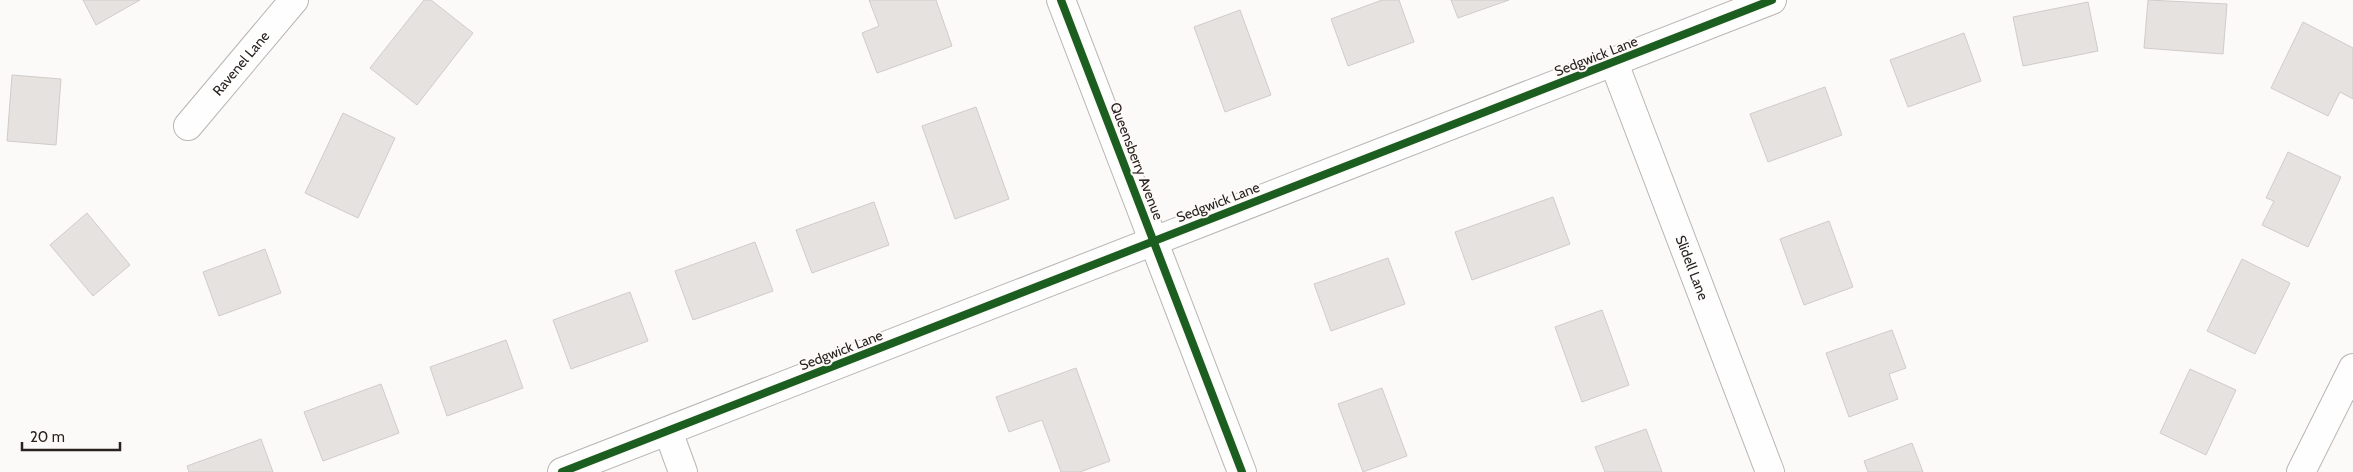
<svg xmlns="http://www.w3.org/2000/svg" width="2353" height="472" font-family="Cabin,sans-serif">
  <style>
    .building { fill: #e5e2df; stroke: #cfccc9 }
    .lines { fill: none; stroke-linecap: round; stroke-linejoin: round }
    .minor-casing { stroke: #b8b5b3; stroke-width: 30 }
    .minor { stroke: #fffefe; stroke-width: 28 }
    .cycleway-casing { stroke: #fdfaf8; stroke-width: 11 }
    .cycleway { stroke: #1b5e20; stroke-width: 8 }
    .labels { text-anchor: middle; dominant-baseline: central; stroke-width: 4; stroke-linejoin: round; paint-order: stroke }
    .street-label { font-size: 14px; fill: #292320; stroke: #fdfaf8 }
  </style>
  <rect width="100%" height="100%" fill="#fcfaf9"/>
  <g class="building">
    <polygon points="83,0 140,0 96,25"/>
    <polygon points="424,0 431,0 473,33 417,105 370,68"/>
    <polygon points="869,0 936,0 952,46 877,73 862,33 879,26"/>
    <polygon points="1382,0 1399,0 1414,42 1348,66 1331,19"/>
    <polygon points="1451,0 1509,0 1458,18"/>
    <polygon points="2148,0 2227,4 2223,54 2144,48"/>
    <polygon points="2088,2 2098,51 2023,66 2013,17"/>
    <polygon points="1240,10 1271,95 1225,112 1194,27"/>
    <polygon points="2303,22 2353,48 2353,99 2340,92 2328,116 2271,88"/>
    <polygon points="1964,33 1981,81 1908,107 1890,60"/>
    <polygon points="12,75 61,79 56,145 7,141"/>
    <polygon points="1825,87 1842,135 1768,162 1750,114"/>
    <polygon points="976,107 1009,199 955,219 922,126"/>
    <polygon points="343,113 395,138 358,218 305,193"/>
    <polygon points="2288,152 2341,177 2308,247 2262,225 2274,201 2266,198"/>
    <polygon points="1553,197 1570,244 1472,280 1455,232"/>
    <polygon points="874,202 889,245 812,273 796,230"/>
    <polygon points="87,213 130,265 93,296 50,245"/>
    <polygon points="1829,221 1853,287 1804,305 1780,239"/>
    <polygon points="755,242 773,291 693,320 675,271"/>
    <polygon points="265,249 281,293 219,316 203,272"/>
    <polygon points="1388,258 1405,304 1331,331 1314,284"/>
    <polygon points="2242,259 2290,283 2255,354 2207,331"/>
    <polygon points="630,292 648,341 571,369 553,320"/>
    <polygon points="1602,310 1629,385 1582,402 1555,327"/>
    <polygon points="1892,330 1906,368 1889,374 1898,399 1849,417 1826,353"/>
    <polygon points="506,340 523,388 447,416 430,367"/>
    <polygon points="1076,368 1110,461 1080,472 1061,472 1042,420 1009,432 996,397"/>
    <polygon points="2190,369 2236,390 2206,455 2160,433"/>
    <polygon points="381,384 399,433 323,461 304,412"/>
    <polygon points="1382,388 1407,456 1363,472 1338,404"/>
    <polygon points="1646,429 1662,472 1605,472 1595,447"/>
    <polygon points="261,439 273,472 189,472 187,466"/>
    <polygon points="1912,443 1923,472 1868,472 1864,461"/>
  </g>
  <g class="lines">
    <g class="minor-casing">
      <g id="minor">
        <polyline points="1061,0 1242,472"/>
        <path id="s1" d="M1614,63L1770,472"/>
        <path id="s2" d="M188,126L294,0"/>
        <polyline points="668,431 683,472"/>
        <polyline points="562,472 1772,0"/>
        <polyline points="2301,472 2353,368"/>
      </g>
    </g>
    <use href="#minor" class="minor"/>
    <g class="cycleway-casing">
      <g id="cycleway">
        <polyline points="1061,0 1242,472"/>
        <polyline points="562,472 1772,0"/>
      </g>
    </g>
    <use href="#cycleway" class="cycleway"/>
  </g>
  <g class="labels">
    <g class="street-label">
      <text transform="translate(1596 56) rotate(-21)">Sedgwick Lane</text>
      <text stroke="none"><textPath href="#s2" startOffset="82">Ravenel Lane</textPath></text>
      <text transform="translate(1137 161) rotate(69)">Queensberry Avenue</text>
      <text transform="translate(1218 202) rotate(-21)">Sedgwick Lane</text>
      <text stroke="none"><textPath href="#s1" startOffset="219">Slidell Lane</textPath></text>
      <text transform="translate(841 350) rotate(-21)">Sedgwick Lane</text>
    </g>
  </g>
  <path d="M22 442v8h98v-8" fill="none" stroke="#292320" stroke-width="2.5"/>
  <text x="30" y="442" font-size="15" fill="#292320" stroke="#fdfaf8" stroke-width="4" paint-order="stroke">20 m</text>
</svg>
